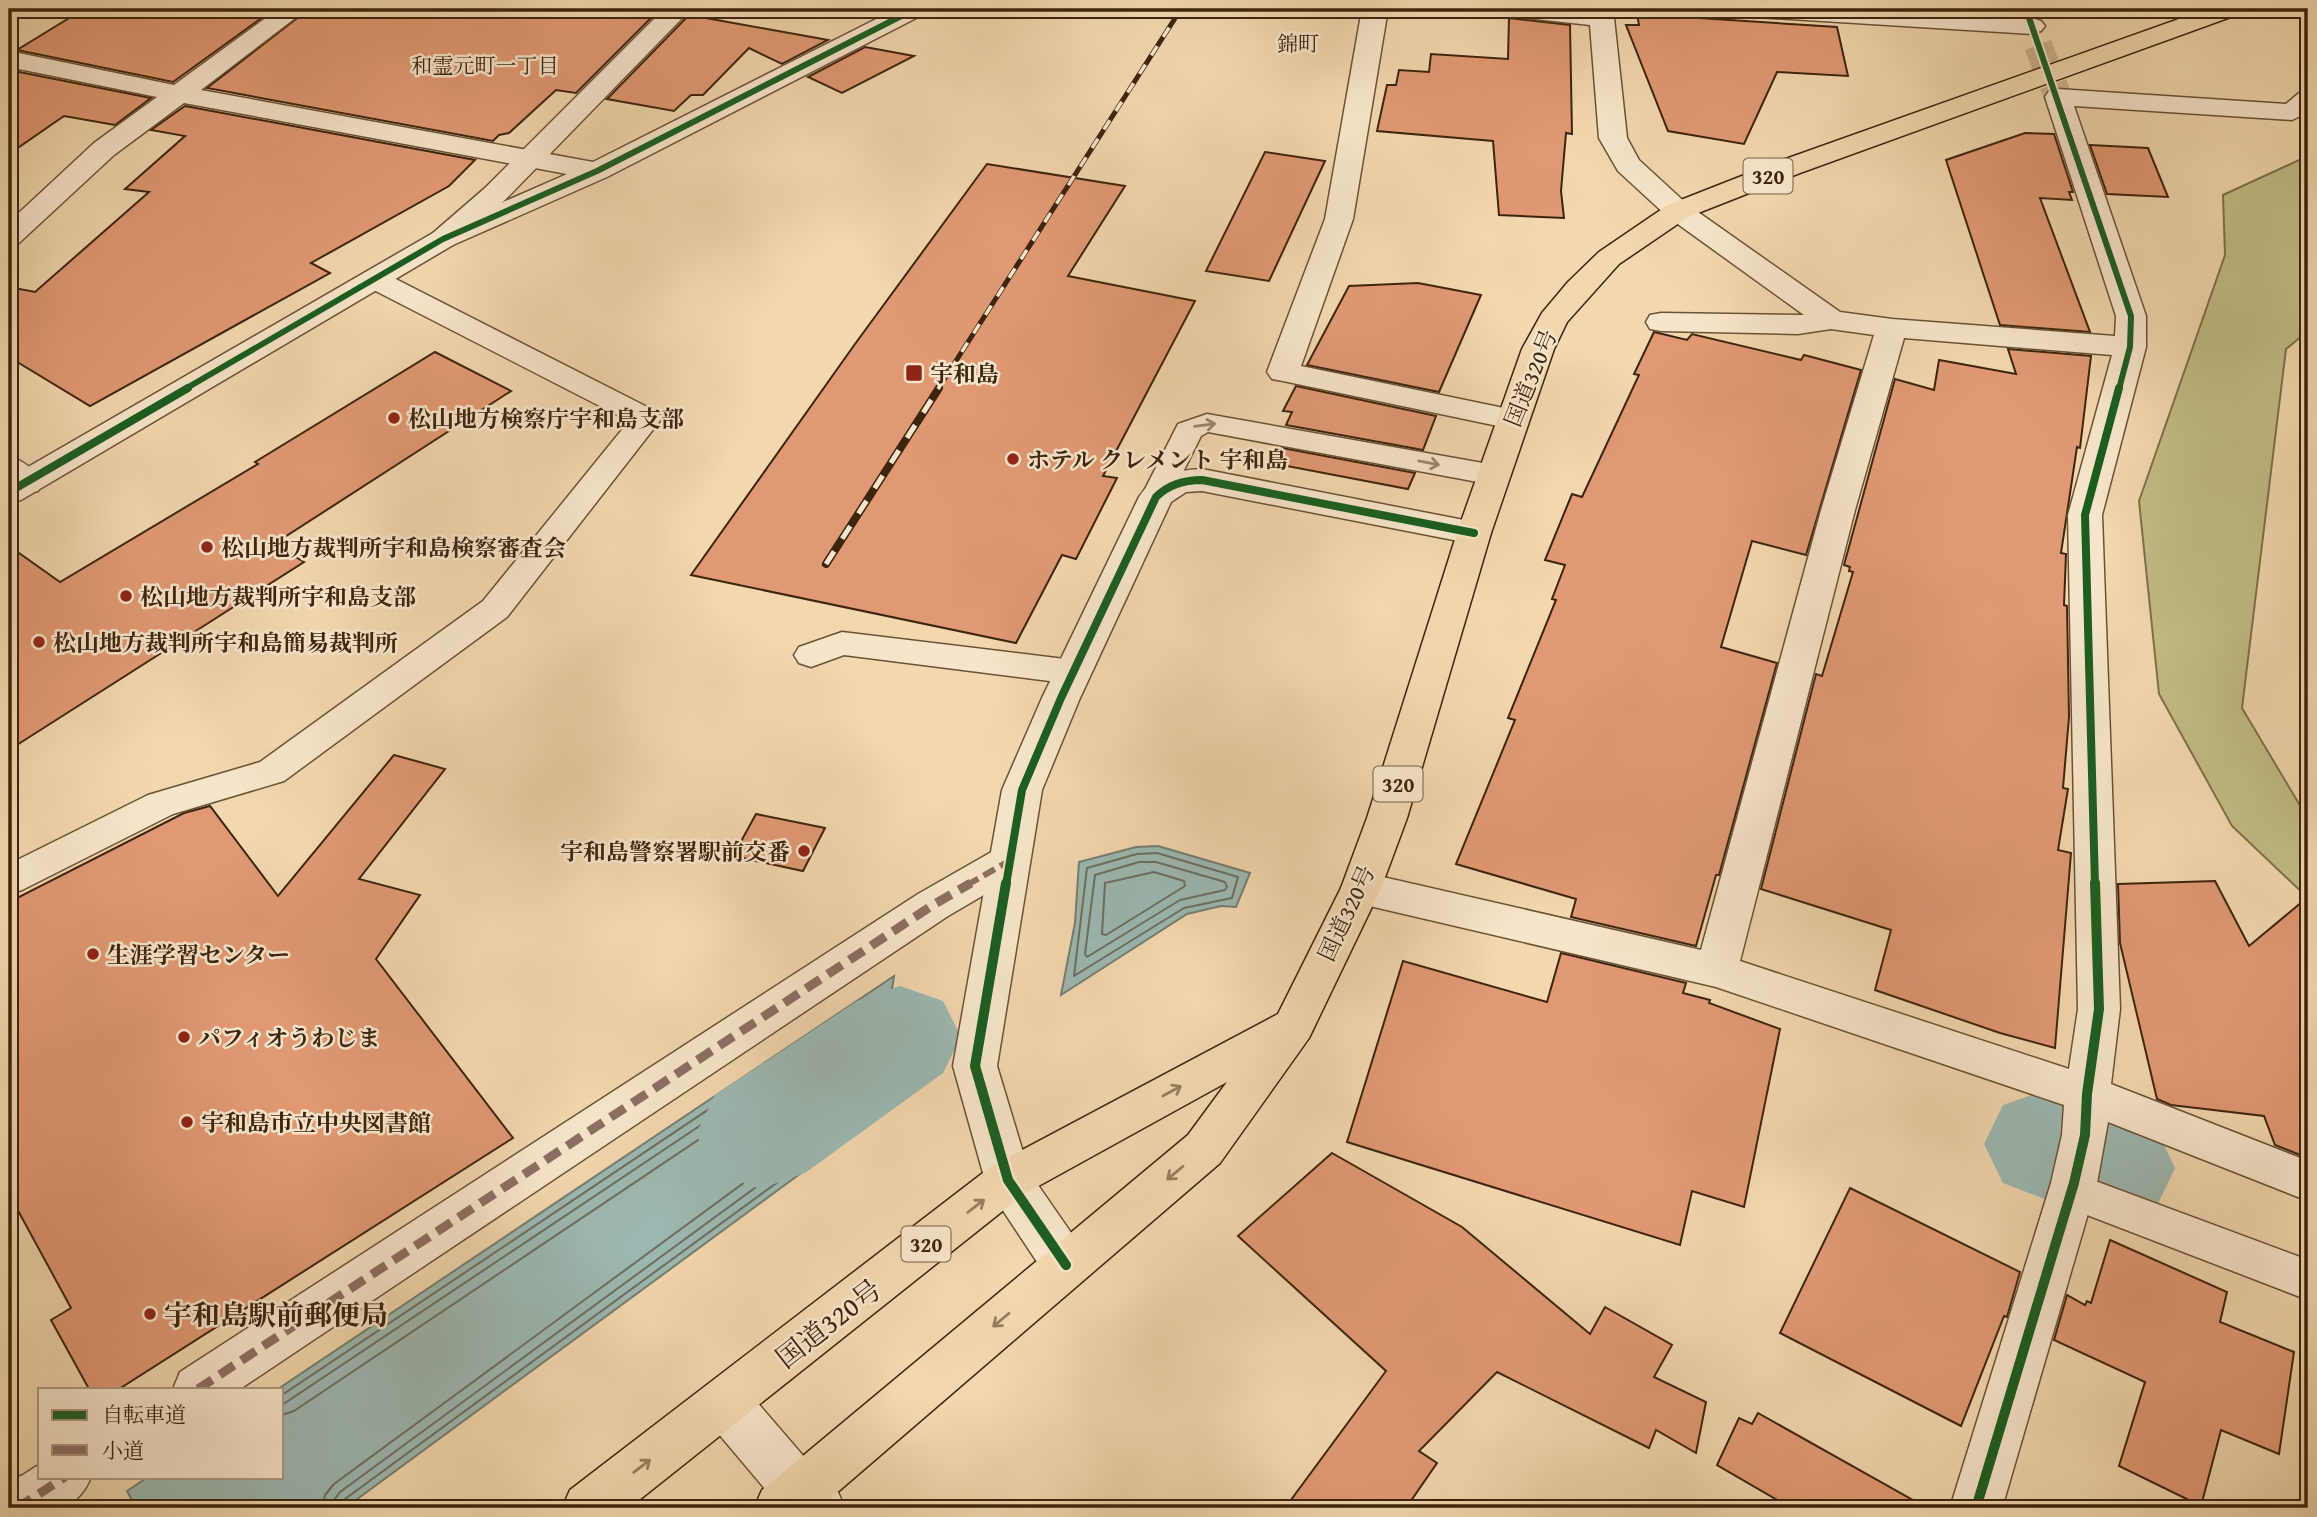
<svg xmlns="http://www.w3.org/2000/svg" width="2317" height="1517" font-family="'Gentium Book Plus','Noto Serif JP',serif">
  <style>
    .green { fill: #c2bc85; stroke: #7f7049; stroke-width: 2 }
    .water { fill: #9cb8b2; stroke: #767d70; stroke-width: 2 }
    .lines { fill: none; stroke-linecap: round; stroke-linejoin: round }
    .shore { stroke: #6c6e60; stroke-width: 2 }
    .river { fill: #9cb8b2; fill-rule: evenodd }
    .building { fill: #e19973; stroke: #3c250d; stroke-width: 2 }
    .minor-tunnel { stroke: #ceb38f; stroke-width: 28; stroke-dasharray: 28 14; stroke-linecap: butt }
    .service-casing { stroke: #6a5236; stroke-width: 3 }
    .pedestrian-casing { stroke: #6a5236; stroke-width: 3 }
    .minor-casing { stroke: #6a5236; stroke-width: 3 }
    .tertiary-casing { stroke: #6a5236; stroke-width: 3 }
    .trunk-casing { stroke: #3c250d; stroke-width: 3 }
    .service { fill: #f7e5cb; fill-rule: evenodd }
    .pedestrian { fill: #f7e5cb; fill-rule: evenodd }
    .minor { fill: #f7e5cb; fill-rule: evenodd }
    .tertiary { fill: #f7e5cb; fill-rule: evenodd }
    .trunk { fill: #f2d7af; fill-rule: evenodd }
    .rail-far1-casing { stroke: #3c250d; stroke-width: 5 }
    .rail-casing { stroke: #3c250d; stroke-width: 8 }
    .rail-far1 { stroke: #f7e5cb; stroke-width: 3.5; stroke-dasharray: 11; stroke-linecap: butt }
    .rail { stroke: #f7e5cb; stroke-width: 5; stroke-dasharray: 15; stroke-linecap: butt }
    .quiet-far1 { stroke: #8d6e63; stroke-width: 6; stroke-dasharray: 13 6; stroke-linecap: butt }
    .quiet { stroke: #8d6e63; stroke-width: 9; stroke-dasharray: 17 9; stroke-linecap: butt }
    .cycleway-far2-casing { stroke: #f7e5cb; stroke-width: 10 }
    .cycleway-far1-casing { stroke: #f7e5cb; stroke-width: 12 }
    .cycleway-casing { stroke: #f7e5cb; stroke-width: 15 }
    .cycleway-far2 { stroke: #1b5e20; stroke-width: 6 }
    .cycleway-far1 { stroke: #1b5e20; stroke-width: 8 }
    .cycleway { stroke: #1b5e20; stroke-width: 10 }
    .oneway { stroke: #9a856c }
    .oneway2 { stroke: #977e5e }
    .poi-dot { fill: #8f2418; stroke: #f7e5cb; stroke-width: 2.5 }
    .labels { text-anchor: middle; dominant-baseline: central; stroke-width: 5; stroke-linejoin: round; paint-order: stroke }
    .far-quarter-label { font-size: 21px; fill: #3c250d; stroke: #f7e5cb }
    .far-neighbourhood-label { font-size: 21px; fill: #3c250d; stroke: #f7e5cb }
    .shield { fill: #f7e5cb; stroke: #745f46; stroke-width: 2 }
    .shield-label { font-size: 21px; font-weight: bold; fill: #3c250d }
    .poi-label { font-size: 23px; font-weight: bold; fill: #3c250d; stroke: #f7e5cb; text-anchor: start }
    .street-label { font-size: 23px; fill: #3c250d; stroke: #f7e5cb }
    .near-poi-label { font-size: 28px; font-weight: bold; fill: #3c250d; stroke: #f7e5cb; text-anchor: start }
    .near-street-label { font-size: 28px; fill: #3c250d; stroke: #f7e5cb }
  </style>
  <rect width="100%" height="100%" fill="#f2d7af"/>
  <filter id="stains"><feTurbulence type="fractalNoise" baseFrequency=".00286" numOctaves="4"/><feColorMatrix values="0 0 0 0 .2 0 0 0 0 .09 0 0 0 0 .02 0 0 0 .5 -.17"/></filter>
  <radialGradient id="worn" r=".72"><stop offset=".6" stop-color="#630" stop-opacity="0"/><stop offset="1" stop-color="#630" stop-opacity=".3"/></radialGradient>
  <polygon class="green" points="2308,156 2308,331 2286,349 2242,708 2308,819 2308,898 2232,826 2159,694 2139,501 2225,255 2223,195"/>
  <g class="water">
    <polygon points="1158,846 1250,873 1236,907 1221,906 1187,914 1061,995 1075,923 1079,862 1136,847"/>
    <polygon points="894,976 872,1121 345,1508 136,1508 127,1491 148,1477 282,1477 282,1389 278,1389"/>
  </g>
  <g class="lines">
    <g class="shore">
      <polygon points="1157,853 1238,877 1232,898 1184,908 1074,976 1087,868 1137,854"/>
      <polygon points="1139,862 1156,862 1225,882 1227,887 1225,890 1180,900 1087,957 1085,954 1095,875"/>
      <polygon points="1154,872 1184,881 1185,886 1106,935 1102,934 1105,883"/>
      <polyline points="282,1395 878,996 883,997 865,1118 345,1499 342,1508"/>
      <polyline points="282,1405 867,1014 871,1015 857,1113 340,1492 334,1500 333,1508"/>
      <polyline points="282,1415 294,1411 853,1036 857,1037 847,1107 334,1484 325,1495 322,1508"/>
    </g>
    <g class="river">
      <polygon points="900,986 943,1001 961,1037 943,1073 805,1173 760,1189 715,1173 696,1134 715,1095 857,1001"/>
      <polygon points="2048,1089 2156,1128 2175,1168 2156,1208 2110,1224 2003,1183 1984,1144 2003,1105"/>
    </g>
  </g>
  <g class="building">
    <polygon points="84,9 274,9 173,82 17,50"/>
    <polygon points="309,9 660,9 576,93 556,90 509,133 499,135 493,141 207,88"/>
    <polygon points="1637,14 1837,27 1848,76 1777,72 1744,144 1668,131 1626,25 1639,25"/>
    <polygon points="689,15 767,29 828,40 782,64 749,48 703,95 691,95 674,111 607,99"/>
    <polygon points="1509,18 1570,25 1572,134 1566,133 1561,191 1564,218 1499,215 1493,141 1377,131 1387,85 1396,85 1399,70 1429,72 1431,54 1508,59"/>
    <polygon points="865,47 914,56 842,93 808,77"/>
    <polygon points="9,70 151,98 115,125 64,116 9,154"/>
    <polygon points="185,106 475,160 449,186 311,263 330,273 90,406 9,357 9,287 35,292 149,192 125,189 185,136 151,130"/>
    <polygon points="2025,133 2054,134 2073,192 2069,192 2072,200 2040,198 2090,332 2000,325 1946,160"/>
    <polygon points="2090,145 2148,148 2168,197 2107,194"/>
    <polygon points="1265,152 1325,161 1269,281 1206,271"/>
    <polygon points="987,164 1125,186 1068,276 1195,301 1103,476 1117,478 1076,559 1062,555 1016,643 691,575 855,344"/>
    <polygon points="1418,283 1481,295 1439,392 1307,365 1349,286"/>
    <polygon points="1654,332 1687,340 1692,334 1801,360 1804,355 1861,370 1806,555 1752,541 1721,647 1777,663 1719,875 1716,875 1696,946 1571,917 1576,899 1456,864 1515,720 1508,718 1556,600 1552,599 1565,565 1545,560 1572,494 1582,497 1639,375 1634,374"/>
    <polygon points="2008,349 2091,356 2080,448 2077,447 2061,553 2066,554 2064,605 2067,606 2069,717 2063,788 2068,789 2058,850 2071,853 2055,1048 2000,1033 1875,990 1891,930 1761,889 1816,674 1822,676 1853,572 1849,571 1850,567 1844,565 1895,379 1934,390 1939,360 2016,374"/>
    <polygon points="435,352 511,391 274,544 304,562 9,750 9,546 60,582 258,464 255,462"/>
    <polygon points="1296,386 1436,416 1423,450 1286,425 1292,412 1283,411"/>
    <polygon points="1277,447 1415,473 1408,489 1271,463"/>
    <polygon points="394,755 445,769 359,879 420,895 376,959 513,1138 119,1389 89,1389 51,1320 71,1308 9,1194 9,902 184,813 210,806 278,896"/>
    <polygon points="756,814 825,828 803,871 733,856"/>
    <polygon points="2215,881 2249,946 2308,897 2308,1158 2275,1145 2264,1116 2171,1105 2157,1099 2120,943 2118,884"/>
    <polygon points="1561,953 1686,983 1683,993 1710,1000 1709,1003 1780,1029 1744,1207 1692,1191 1680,1245 1347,1142 1403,961 1547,1002"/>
    <polygon points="1332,1153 1462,1227 1590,1334 1605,1307 1672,1345 1654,1377 1706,1402 1696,1453 1656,1430 1649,1448 1497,1372 1419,1451 1437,1463 1406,1508 1285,1508 1386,1371 1238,1236"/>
    <polygon points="1850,1188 2020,1272 2007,1317 2004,1316 1961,1426 1780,1333"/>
    <polygon points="2110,1240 2227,1292 2220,1322 2294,1352 2279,1454 2221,1430 2201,1506 2119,1466 2145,1382 2054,1340 2067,1295 2085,1305 2087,1301 2091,1303"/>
    <polygon points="1758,1413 1927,1508 1791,1508 1717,1465 1739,1418 1752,1424"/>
  </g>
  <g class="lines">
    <polyline class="minor-tunnel" points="2038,45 2058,97"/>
    <g class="service-casing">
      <g id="service">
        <polygon points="374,271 384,273 657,412 662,418 507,617 284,781 173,814 22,890 9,894 9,864 148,795 260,762 483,601 629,421 364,285 360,279 364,273"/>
        <polygon points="1207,414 1494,465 1505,468 1509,475 1505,482 1494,485 1208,432 1201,436 1167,504 1156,507 1145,504 1141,497 1178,424"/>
        <polygon points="842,632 1073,660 1085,664 1090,672 1085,680 1073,684 844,655 811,667 799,663 794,655 799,647"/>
        <polygon points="2071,1172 2308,1260 2308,1300 2056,1203 2050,1190 2056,1177"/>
      </g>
    </g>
    <g class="pedestrian-casing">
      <g id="pedestrian">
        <polygon points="1009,846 1023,850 1029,861 1023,872 948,916 240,1389 173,1389 180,1372 918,894 995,850"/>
        <path d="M40,1464V1477H91C75,1517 45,1508 9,1508V1484Z"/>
      </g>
    </g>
    <g class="minor-casing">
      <g id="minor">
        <polygon points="278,9 307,9 201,90 593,162 896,9 928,9 924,14 607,177 453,245 443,248 433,245 428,239 433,233 567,174 184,103 114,155 19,243 9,246 9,222 94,143 157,97 9,67 9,51 174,85"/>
        <polygon points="1362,9 1388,9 1353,219 1301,366 1523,412 1528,419 1523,426 1512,429 1283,381 1272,379 1267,372 1325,219"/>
        <path d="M1504,9H1613L1627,138L1639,160L1688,205L1840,312L1892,319L2115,336L2116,316L2045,97L2049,91L2058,89L2286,104L2299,93L2308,91V112L2292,120L2074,106L2146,316V347L2102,515L2120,1009L2111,1084L2308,1161V1201L2108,1122L2097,1183L2002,1508H1950L2051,1183L2062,1135L2064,1105L1716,987L1361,904L1347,899L1341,888L1347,877L1361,872L1701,950L1821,510L1874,335L1831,329L1798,334L1661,331L1650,329L1646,322L1650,315L1661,313L1804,315L1668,217L1618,171L1599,138L1590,25L1517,17L1508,14ZM1904,338L2112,355L2068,515L2078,1009L2069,1069L1740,961L1855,510Z"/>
        <polygon points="1743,9 1875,9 2032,18 2041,21 2045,26 2041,31 2032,34 1756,17 1747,14"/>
        <path d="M9,457C24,460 34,470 43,483L38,491C26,494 18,494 9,485Z"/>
        <path d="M1202,469L1474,522L1486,525L1491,533L1486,541L1474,544L1202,491L1186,492L1171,502L1080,698L1042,790L997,1066L1029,1172L1083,1250L1090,1265L1083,1280L1066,1286L1049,1280L992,1194L985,1180L953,1066L1002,790L1042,698L1139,497C1153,475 1178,470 1202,469Z"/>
      </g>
    </g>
    <g class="tertiary-casing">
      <g id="tertiary">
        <polygon points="664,9 691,9 505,200 453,245 21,500 9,503 9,478 433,233 485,188"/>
        <polygon points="725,1379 743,1386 818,1473 837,1490 845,1508 781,1508 707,1420 700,1403 707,1386"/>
        <polygon points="9,1472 27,1479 40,1508 9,1508"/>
      </g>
    </g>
    <g class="trunk-casing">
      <polygon id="trunk" points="2207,9 2243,9 2239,14 1800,173 1688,217 1619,264 1567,322 1554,349 1491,533 1407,818 1381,888 1309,1038 1220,1163 819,1508 754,1508 762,1490 1188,1135 1227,1082 1024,1194 629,1508 562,1508 570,1490 992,1166 1278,1014 1341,888 1367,818 1457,533 1522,349 1542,313 1568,282 1599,252 1668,205 1780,161"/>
    </g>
    <use href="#service" class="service"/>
    <use href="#pedestrian" class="pedestrian"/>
    <use href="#minor" class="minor"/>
    <use href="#tertiary" class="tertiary"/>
    <use href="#trunk" class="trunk"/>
    <g class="rail-far1-casing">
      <polyline id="rail-far1" points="938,389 1181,9"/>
    </g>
    <g class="rail-casing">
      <polyline id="rail" points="826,564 939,388"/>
    </g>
    <use href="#rail-far1" class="rail-far1"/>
    <use href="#rail" class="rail"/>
    <polyline class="quiet-far1" points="967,885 1009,861"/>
    <g class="quiet">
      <polyline points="198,1389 933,905 971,883"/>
      <polyline points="17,1508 65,1477"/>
    </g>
    <g class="cycleway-far2-casing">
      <g id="cycleway-far2">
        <polyline points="2026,9 2131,316 2130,347 2119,389"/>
        <polyline points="185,389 443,239 597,171 915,9"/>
      </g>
    </g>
    <g class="cycleway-far1-casing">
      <g id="cycleway-far1">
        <polyline points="9,492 188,388"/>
        <path d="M1006,885L1022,790L1061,698L1156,497C1169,484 1184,480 1202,480L1474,533"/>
        <polyline points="2095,885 2085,515 2119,388"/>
      </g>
    </g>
    <g class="cycleway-casing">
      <g id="cycleway">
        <polyline points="1006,883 975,1066 1008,1180 1066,1265"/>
        <polyline points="1976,1508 2074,1183 2085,1135 2087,1094 2099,1009 2095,883"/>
      </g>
    </g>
    <use href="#cycleway-far2" class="cycleway-far2"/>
    <use href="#cycleway-far1" class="cycleway-far1"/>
    <use href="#cycleway" class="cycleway"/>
  </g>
  <defs><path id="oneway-shaft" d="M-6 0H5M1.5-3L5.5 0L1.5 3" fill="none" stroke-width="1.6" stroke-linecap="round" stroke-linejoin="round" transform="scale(1.75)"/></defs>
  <g class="oneway">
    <use href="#oneway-shaft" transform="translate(1205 425) rotate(-7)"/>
    <use href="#oneway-shaft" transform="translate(1429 463) rotate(11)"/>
  </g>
  <g class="oneway2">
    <use href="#oneway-shaft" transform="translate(1172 1091) rotate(-29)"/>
    <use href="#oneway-shaft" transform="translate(1175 1173) rotate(140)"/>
    <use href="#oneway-shaft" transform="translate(976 1206) rotate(-38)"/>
    <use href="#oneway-shaft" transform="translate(1001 1320) rotate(140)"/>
    <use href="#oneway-shaft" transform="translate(642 1466) rotate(-38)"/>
  </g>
  <g class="poi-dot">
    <rect x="905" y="364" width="18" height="18" rx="3.5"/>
    <circle cx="394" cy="418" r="7"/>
    <circle cx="1013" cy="459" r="7"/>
    <circle cx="207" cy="547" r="7"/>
    <circle cx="126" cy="596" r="7"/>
    <circle cx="39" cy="642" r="7"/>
    <circle cx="804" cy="851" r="7"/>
    <circle cx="93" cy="954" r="7"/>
    <circle cx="184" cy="1037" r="7"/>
    <circle cx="187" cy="1122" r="7"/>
    <circle cx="150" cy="1314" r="7"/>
  </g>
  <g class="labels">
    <g class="far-quarter-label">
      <text x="1298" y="43">錦町</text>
    </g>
    <g class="far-neighbourhood-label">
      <text x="485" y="65">和霊元町一丁目</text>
    </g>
    <g class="shield">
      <rect x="1743.5" y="158.5" width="49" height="35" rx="5"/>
      <rect x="1373.5" y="766.5" width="49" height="35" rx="5"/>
      <rect x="901.5" y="1226.5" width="49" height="35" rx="5"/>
    </g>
    <g class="shield-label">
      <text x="1768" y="176">320</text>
      <text x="1398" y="784">320</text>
      <text x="926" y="1244">320</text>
    </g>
    <g class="poi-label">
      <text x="930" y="373">宇和島</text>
      <text x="408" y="418">松山地方検察庁宇和島支部</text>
      <text x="1027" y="459">ホテル クレメント 宇和島</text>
      <text x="221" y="547">松山地方裁判所宇和島検察審査会</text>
      <text x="140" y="596">松山地方裁判所宇和島支部</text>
      <text x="53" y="642">松山地方裁判所宇和島簡易裁判所</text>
      <text x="790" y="851" text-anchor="end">宇和島警察署駅前交番</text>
      <text x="107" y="954">生涯学習センター</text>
      <text x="198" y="1037">パフィオうわじま</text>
      <text x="201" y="1122">宇和島市立中央図書館</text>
    </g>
    <g class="street-label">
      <text transform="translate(1530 378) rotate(-68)">国道320号</text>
      <text transform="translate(1346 913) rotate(-65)">国道320号</text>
    </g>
    <g class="near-poi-label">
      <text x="164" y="1314">宇和島駅前郵便局</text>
    </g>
    <g class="near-street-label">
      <text transform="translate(828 1323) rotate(-38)">国道320号</text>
    </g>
  </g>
  <rect width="2317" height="1517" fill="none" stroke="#f2d7af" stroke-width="35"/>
  <rect x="10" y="10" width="2296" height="1496" fill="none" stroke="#3c250d" stroke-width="3.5"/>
  <rect x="18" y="18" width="2282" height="1482" fill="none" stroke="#3c250d" stroke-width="2"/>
  <rect x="38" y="1388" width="245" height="91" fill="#f7e5cb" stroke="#ac987f" stroke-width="2"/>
  <rect x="52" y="1410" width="35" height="10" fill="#1b5e20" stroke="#ac987f" stroke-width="2"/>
  <text x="102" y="1422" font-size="21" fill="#3c250d">自転車道</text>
  <rect x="52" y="1445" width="35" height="10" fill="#8d6e63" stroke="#ac987f" stroke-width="2"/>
  <text x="102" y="1458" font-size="21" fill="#3c250d">小道</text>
  <rect width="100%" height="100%" filter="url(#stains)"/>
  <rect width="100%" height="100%" fill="url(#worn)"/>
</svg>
